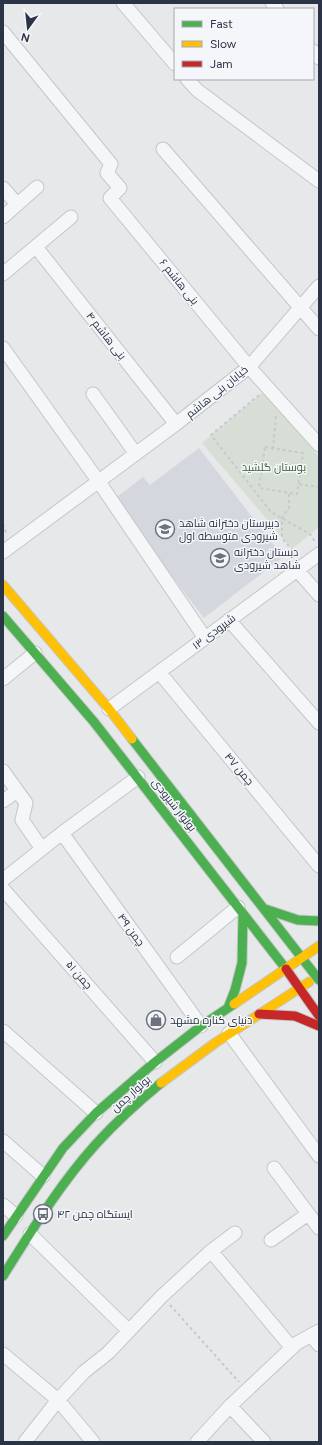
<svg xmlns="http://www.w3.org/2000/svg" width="322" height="1445" font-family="Figtree,Cairo,sans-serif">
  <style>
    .built { fill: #d4d7dd }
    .green { fill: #d6ded6 }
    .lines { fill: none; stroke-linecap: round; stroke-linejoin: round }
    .street-casing { stroke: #c4c6c8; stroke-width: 15 }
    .fast-casing { stroke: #c4c6c8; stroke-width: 11 }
    .slow-casing { stroke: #c4c6c8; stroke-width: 11 }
    .jam-casing { stroke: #c4c6c8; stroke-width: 11 }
    .path { stroke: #c7c9cd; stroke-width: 2; stroke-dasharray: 3 3; stroke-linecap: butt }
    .street { stroke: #f5f6f7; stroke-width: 13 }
    .fast { stroke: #4caf50; stroke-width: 9 }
    .slow { stroke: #ffc107; stroke-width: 9 }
    .jam { stroke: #c62828; stroke-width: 9 }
    .labels { text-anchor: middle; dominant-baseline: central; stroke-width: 3; stroke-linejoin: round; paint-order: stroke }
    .street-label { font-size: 11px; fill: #2a3446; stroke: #f4f6f9 }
    .park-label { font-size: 11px; fill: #3f6237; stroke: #f4f6f9 }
    .poi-label { font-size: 11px; fill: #2a3446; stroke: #f4f6f9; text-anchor: start }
  </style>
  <rect width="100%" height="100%" fill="#e6e8ea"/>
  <path class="built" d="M199,448L283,557L204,618L113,500L143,477L150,485Z"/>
  <path class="green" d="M263,392L319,457V527L292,549L202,443Z"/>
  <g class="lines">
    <defs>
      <path id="street" d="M123,3L175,64
        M272,3L277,9
        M3,32L111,164L107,173L120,188L110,198L249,367L319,445
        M313,51L319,58
        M187,79L197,90L319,181
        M163,149L319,329
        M3,188L17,204
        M3,217L37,187
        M36,247L176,424
        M3,274L71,217
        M3,348L99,482L205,638
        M93,394L136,454
        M3,552L176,424L249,367L319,286
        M297,570L319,595
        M229,620L319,723
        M159,672L319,866
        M3,679L35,653
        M109,709L319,554
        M3,771L26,803L22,820L42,849
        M3,801L17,791
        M62,833L201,1026
        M3,880L62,833L138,777
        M3,889L155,1062
        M177,957L238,907
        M3,1031L96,1113
        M229,1033L319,1156
        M3,1141L43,1176
        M274,1168L319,1228
        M3,1205L16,1216
        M30,1234L129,1331
        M271,1240L308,1214
        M211,1251L292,1348
        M311,1335L319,1345
        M3,1354L58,1400L93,1442
        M230,1406L264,1442
        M25,1442L58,1400L84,1372L108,1353L162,1296L211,1251L235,1233
        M197,1442L230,1406L297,1343L319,1331"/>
      <path id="fast" d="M3,616L94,722L286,969
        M132,739L319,980
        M265,909L298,920L319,921
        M228,1008L235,990L242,963L243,914
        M3,1236L63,1148L96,1113L155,1062L201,1026L234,1004
        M3,1276C32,1230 60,1184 96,1144C116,1122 138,1102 161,1083"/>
      <path id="slow" d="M3,585L109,709L132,739
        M234,1004L319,946
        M161,1083L215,1043L309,982"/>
      <path id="jam" d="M286,969L319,1016
        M259,1014L295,1016L319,1026"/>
    </defs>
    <use href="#street" class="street-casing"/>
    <use href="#fast" class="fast-casing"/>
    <use href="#slow" class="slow-casing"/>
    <use href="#jam" class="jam-casing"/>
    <path class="path" d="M259,395L211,435L271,512L310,534L316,543
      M265,447L303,453L297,494L259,488Z
      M273,449L276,416
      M299,484L319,487
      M289,494V508L282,518V538L297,556
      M3,524L7,535
      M170,1305L239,1382"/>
    <use href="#street" class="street"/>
    <use href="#fast" class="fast"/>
    <use href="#slow" class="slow"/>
    <use href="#jam" class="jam"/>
  </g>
  <defs>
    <symbol id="school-ring" viewBox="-11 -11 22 22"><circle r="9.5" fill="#f4f6f9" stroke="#6c737f" stroke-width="1.5"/><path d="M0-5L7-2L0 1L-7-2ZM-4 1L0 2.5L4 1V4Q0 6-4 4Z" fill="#6c737f"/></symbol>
    <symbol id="shop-ring" viewBox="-11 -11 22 22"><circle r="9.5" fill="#f4f6f9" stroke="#6c737f" stroke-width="1.5"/><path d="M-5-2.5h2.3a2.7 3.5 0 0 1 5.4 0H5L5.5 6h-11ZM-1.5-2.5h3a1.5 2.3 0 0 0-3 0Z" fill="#6c737f"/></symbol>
    <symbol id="bus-ring" viewBox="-11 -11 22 22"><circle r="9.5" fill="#f4f6f9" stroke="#6c737f" stroke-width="1.5"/><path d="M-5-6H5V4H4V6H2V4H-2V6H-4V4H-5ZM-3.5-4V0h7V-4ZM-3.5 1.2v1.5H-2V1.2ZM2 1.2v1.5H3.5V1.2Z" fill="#6c737f"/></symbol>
  </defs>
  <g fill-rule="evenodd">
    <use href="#school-ring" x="154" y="518" width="22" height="22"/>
    <use href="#school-ring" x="209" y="547" width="22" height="22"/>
    <use href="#shop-ring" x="145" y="1009" width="22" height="22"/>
    <use href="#bus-ring" x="32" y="1203" width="22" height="22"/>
  </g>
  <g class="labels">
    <g class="street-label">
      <text transform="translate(179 282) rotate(51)">بنی هاشم ۶</text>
      <text transform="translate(106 336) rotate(52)">بنی هاشم ۴</text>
      <text transform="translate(217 392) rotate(-39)">خیابان بنی هاشم</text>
      <text transform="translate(214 632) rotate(-37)">شیرودی ۱۳</text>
      <text transform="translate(239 769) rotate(50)">چمن ۴۷</text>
      <text transform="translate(174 805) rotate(52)">بولوار شیرودی</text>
      <text transform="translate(131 930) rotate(54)">چمن ۴۹</text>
      <text transform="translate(79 975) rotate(49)">چمن ۵۱</text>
      <text transform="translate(131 1094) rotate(-42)">بولوار چمن</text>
    </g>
    <g class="park-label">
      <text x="274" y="467">بوستان گلشید</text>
    </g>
    <g class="poi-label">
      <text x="179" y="523">دبیرستان دخترانه شاهد<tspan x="179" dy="13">شیرودی متوسطه اول</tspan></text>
      <text x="234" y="552">دبستان دخترانه<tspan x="234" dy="13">شاهد شیرودی</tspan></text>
      <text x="170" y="1020">دنیای کناره مشهد</text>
      <text x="57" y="1214">ایستگاه چمن ۴۲</text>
    </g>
  </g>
  <rect width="322" height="1445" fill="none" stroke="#2a3446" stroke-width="8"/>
  <rect x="174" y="8" width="140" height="72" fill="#f4f6f9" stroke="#a3a8b1"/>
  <rect x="182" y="21" width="20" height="6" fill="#4caf50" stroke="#a3a8b1"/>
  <text x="210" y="28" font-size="12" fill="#2a3446">Fast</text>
  <rect x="182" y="41" width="20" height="6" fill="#ffc107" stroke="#a3a8b1"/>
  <text x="210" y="48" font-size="12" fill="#2a3446">Slow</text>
  <rect x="182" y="61" width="20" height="6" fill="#c62828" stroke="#a3a8b1"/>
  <text x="210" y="68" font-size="12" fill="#2a3446">Jam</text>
  <g transform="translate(28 28) rotate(195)" stroke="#f4f6f9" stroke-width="3" paint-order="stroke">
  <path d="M0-3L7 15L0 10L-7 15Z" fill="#2a3446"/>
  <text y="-6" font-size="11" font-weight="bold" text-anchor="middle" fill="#2a3446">N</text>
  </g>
</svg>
